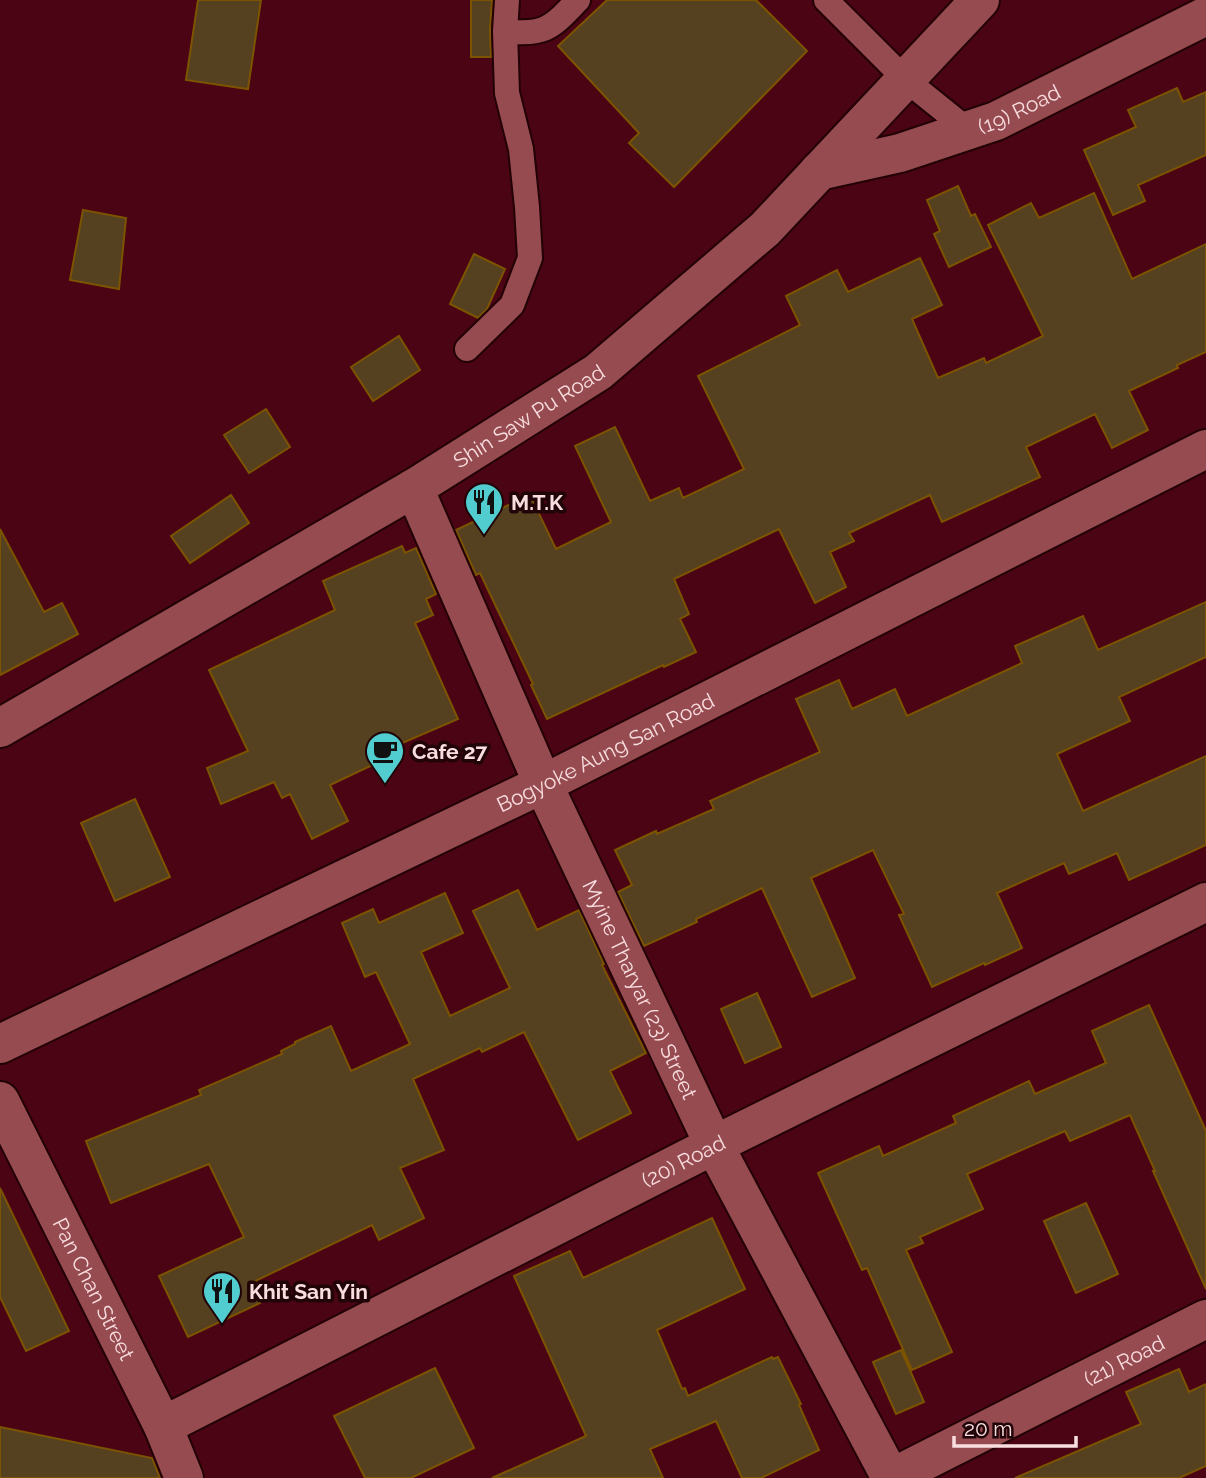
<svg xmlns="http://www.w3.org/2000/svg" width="1206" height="1478" font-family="Raleway,sans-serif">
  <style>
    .building { fill: #554020; stroke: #7c5400; stroke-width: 2 }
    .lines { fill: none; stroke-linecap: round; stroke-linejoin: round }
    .lane-casing { stroke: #220205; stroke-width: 28 }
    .street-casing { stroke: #220205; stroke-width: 42 }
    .lane { stroke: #964b51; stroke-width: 24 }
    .street { stroke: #964b51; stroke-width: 38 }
    .labels { text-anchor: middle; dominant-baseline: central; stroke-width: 7; stroke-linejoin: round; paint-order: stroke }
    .street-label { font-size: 21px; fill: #f9dedf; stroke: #200407 }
    .poi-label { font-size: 21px; font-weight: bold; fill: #f9dedf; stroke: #200407; text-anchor: start }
  </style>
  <rect width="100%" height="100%" fill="#4b0413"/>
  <path class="building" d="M198,0H261L248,89L186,80Z
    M471,0H492L490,30L491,57H471Z
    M607,0H756L807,51L674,187L629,143L639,133L558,46Z
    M1177,88L1183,102L1206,92V155L1138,185L1145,201L1113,215L1084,150L1136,127L1128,110Z
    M958,186L971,216L975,214L991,247L949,267L934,234L940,231L927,200Z
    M1094,193L1132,279L1206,244V352L1177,365L1178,368L1129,391L1148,430L1112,448L1095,414L1026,447L1040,477L942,522L930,495L849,533L854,541L830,552L846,587L815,603L779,529L674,579L689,614L680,619L696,652L664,667L663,665L547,719L531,685L533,684L480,573L476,575L456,530L530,495L556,549L611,522L575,446L615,427L650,501L679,488L683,498L744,469L698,376L800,325L786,296L837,270L848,292L920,258L942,305L912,319L938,378L984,358L986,363L1043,336L988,225L1031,203L1039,218Z
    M83,210L126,218L119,289L70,280Z
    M474,254L505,269L487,309L478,318L450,304Z
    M399,336L420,370L373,401L351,367Z
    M266,409L290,447L249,473L224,435Z
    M231,495L249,523L190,563L171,536Z
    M0,529L44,612L62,603L78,634L0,675Z
    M402,546L405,553L416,548L436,594L426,599L433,615L415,623L458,719L379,753L383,760L330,785L348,821L312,839L290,794L282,798L274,782L221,804L207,768L248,751L209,670L335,610L323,581Z
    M1206,602V657L1119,697L1130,721L1057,754L1083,811L1206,756V845L1129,880L1117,853L1069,874L1064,863L997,893L1022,948L985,965L984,963L932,987L899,915L904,914L873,850L811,878L855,978L812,997L762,888L696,919L697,922L644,946L618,892L632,885L615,850L656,831L657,834L714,809L710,801L820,752L796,699L839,680L852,709L895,689L907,716L1022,663L1015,646L1083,616L1098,650Z
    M135,799L170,877L115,901L81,823Z
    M518,890L537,930L579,910L604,964L602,965L646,1053L610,1071L631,1113L578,1140L524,1032L482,1052L480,1048L413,1079L444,1150L400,1168L424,1218L379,1240L372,1225L251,1283L260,1303L188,1337L159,1276L244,1237L209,1164L111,1203L86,1141L201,1095L199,1090L282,1054L281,1051L295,1044V1042L331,1026L351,1071L410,1044L376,972L365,977L342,923L373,909L379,923L445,893L463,933L421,952L450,1016L510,988L473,911Z
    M757,993L781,1047L745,1063L721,1009Z
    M1149,1005L1206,1131V1289L1153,1171H1155L1130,1115L1070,1141L1065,1131L967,1174L983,1209L920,1237L923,1243L906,1250L952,1352L912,1370L867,1268L862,1270L818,1173L879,1146L883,1156L956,1123L953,1116L1029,1081L1035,1094L1106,1063L1092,1031Z
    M0,1188L69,1331L26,1351L0,1297Z
    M1086,1203L1118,1274L1076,1293L1044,1221Z
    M712,1218L745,1289L657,1330L682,1389L685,1388L688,1396L772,1357L773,1359L778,1357L801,1404L799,1405L819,1450L761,1478H742L716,1421L650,1449L663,1478H492L586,1436L514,1276L570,1251L583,1278Z
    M901,1350L924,1402L896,1414L873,1362Z
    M435,1368L474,1448L411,1478H365L334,1416Z
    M1179,1369L1189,1392L1206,1384V1466L1179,1478H1015L1141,1424L1126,1392Z
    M0,1427L152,1458L160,1478H0Z"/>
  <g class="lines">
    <defs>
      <path id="lane" d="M826,0L906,80L968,130
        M505,31C546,36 552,27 578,0
        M467,349L512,305L530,258L527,207L521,149L507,93L505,31L507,0"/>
      <g id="street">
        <path id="s1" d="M819,171L900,153L996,121L1206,16"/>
        <path id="s2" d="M414,488L543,784L714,1145L891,1478"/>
        <path id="s3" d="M0,728L414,488L598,372L765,229L980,0"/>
        <path id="s4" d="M0,1044L543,784L1206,449"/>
        <path id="s5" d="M0,1101L163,1426L184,1478"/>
        <path id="s6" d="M163,1426L714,1145L1206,902"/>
        <path id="s7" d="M891,1478L1206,1319"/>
      </g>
    </defs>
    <use href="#lane" class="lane-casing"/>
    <use href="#street" class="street-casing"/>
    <use href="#lane" class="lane"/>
    <use href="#street" class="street"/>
  </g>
  <defs>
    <symbol id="restaurant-pin" viewBox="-11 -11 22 30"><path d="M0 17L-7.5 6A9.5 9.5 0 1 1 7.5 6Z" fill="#52cdcf" stroke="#200407"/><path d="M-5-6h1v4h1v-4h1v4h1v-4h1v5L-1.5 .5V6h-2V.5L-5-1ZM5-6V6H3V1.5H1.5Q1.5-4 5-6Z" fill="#111"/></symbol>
    <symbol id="cafe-pin" viewBox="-11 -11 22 30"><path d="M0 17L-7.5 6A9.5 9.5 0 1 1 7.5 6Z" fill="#52cdcf" stroke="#200407"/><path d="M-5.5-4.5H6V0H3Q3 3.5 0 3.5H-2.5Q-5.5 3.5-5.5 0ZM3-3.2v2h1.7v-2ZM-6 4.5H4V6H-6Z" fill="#111"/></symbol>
  </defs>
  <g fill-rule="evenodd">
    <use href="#restaurant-pin" x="462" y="480" width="44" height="60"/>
    <use href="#cafe-pin" x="363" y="729" width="44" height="60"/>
    <use href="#restaurant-pin" x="200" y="1269" width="44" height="60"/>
  </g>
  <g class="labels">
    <g class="street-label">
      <text stroke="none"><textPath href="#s1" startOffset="210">(19) Road</textPath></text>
      <text stroke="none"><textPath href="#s3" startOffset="614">Shin Saw Pu Road</textPath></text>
      <text stroke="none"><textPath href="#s4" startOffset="672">Bogyoke Aung San Road</textPath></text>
      <text stroke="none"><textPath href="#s2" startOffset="550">Myine Tharyar (23) Street</textPath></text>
      <text stroke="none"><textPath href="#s6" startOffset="584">(20) Road</textPath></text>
      <text stroke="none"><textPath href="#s5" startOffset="210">Pan Chan Street</textPath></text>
      <text stroke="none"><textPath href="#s7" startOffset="261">(21) Road</textPath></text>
    </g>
    <g class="poi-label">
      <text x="511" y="502">M.T.K</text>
      <text x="412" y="751">Cafe 27</text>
      <text x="249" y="1291">Khit San Yin</text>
    </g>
  </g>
  <path d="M954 1436v10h122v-10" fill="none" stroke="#f9dedf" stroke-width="3.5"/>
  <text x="964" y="1436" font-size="21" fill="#f9dedf" stroke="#200407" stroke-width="5" paint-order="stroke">20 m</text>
</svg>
